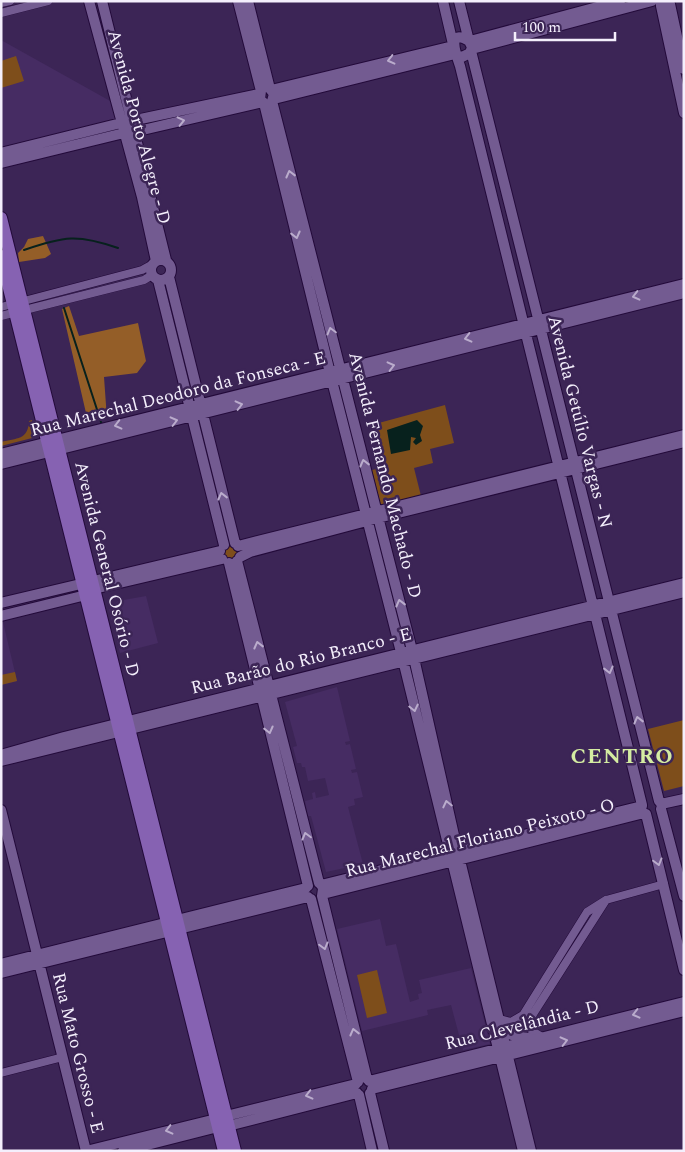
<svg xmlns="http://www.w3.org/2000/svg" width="685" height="1152" font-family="Spectral,serif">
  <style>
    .built { fill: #462c63 }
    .green { fill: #7e4e1b }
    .forest { fill: #945e28 }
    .water { fill: #07211d }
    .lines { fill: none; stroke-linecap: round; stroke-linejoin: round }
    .stream { stroke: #07211d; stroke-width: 2 }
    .minor-casing { stroke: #230a3a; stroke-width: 9 }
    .tertiary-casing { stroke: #230a3a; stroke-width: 12 }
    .primary-casing { stroke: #230a3a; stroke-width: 14 }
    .minor { stroke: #735b91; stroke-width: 8 }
    .tertiary { stroke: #735b91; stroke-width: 10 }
    .primary { stroke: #8662b2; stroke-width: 12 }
    .oneway { stroke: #baaccc }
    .labels { text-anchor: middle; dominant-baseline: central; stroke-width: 5; stroke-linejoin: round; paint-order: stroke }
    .street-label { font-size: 18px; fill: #f4effc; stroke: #3c2556 }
    .district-label { font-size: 22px; font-weight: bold; letter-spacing: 1px; fill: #d4eca2; stroke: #3c2556 }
  </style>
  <rect width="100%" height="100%" fill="#3c2556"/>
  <path class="built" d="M1,40L112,102L116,122L1,151Z
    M146,596L158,643L120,653L109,610L118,601Z
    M3,622L17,681L1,685V623Z
    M337,687L350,741L345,742L346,745L350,744L356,769L351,770L352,773L357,772L363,797L354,799L355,805L348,807L363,864L326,872L311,816H308L305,801L313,799L312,793L315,792L316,798L329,795L325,778L308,781L305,767H302L301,763H297L293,747L297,746L285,702Z
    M380,919L386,946L396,944L410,1002L419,999L418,994L422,993L419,980L471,968L490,1044L463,1050L451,1005L427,1010L428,1015L362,1031L337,929Z"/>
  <path class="green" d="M16,56L24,81L1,88V61Z
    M445,405L454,443L430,449L433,463L414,468L421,496L381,506L372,470L386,467L375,424Z
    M32,420L36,437L1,446V442C17,438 28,440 29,421Z
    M223 553a7 7 0 1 1 14 0a7 7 0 1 1-14 0Z
    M15,672L17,681L1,685V675Z
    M684,720V786L664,791L648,729Z
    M377,970L387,1013L367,1018L357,975Z"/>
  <path class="forest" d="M43,236L51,254L45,258L19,262L18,253L24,247L28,239Z
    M69,306L79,336L138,323L146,361L137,373L104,377L107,419L94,420L86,413L62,309Z"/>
  <path class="water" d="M417,420L423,426L420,435L422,441L416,445L413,442L416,438L411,437L410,450L391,454L387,430Z"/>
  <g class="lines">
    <path class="stream" d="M24,250C64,236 78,234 118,248
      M64,308L102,425"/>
    <defs>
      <path id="minor" d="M1,3L10,1
        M1,13L48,1
        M1,307L142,270L153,264
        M1,316L144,280L152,275
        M499,1019L511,1022L523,1015L587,912L606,900L664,884
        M542,1037L532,1031L530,1026L533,1014L606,900
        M1,1073L63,1057"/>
      <path id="tertiary" d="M89,1L142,197L156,261
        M102,1L166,260
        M238,1L261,91L260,99
        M248,1L270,89L274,94L272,101L414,658L456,844L531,1151
        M443,1L453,44
        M459,1L469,41
        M661,1V6L684,113
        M667,1L670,4L684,69
        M470,41L620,1
        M472,49L652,1
        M471,51L659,801
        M456,55L462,57L470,53L472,47L469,41C445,27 457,57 460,66L642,805
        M271,90L453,46
        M274,99L455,54
        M264,103L330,373L403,660L523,1151
        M131,121L259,94
        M134,132L263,102
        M1,153L121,123
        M1,163L124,133
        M151 270a10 10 0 1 1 20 0a10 10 0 1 1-20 0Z
        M169,277L235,543
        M158,280L224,545
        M1,454L684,284
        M1,464L684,293
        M238,546L684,435
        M240,557L250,552L378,518L684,442
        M237,561L319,883
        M229,563L308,886
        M1,603L220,551
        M1,616L86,595L94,589L222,559
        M1,755L64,737L684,583
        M1,761L684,592
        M661,804L684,799
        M661,809L684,896
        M1,810L86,1151
        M646,814L684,970
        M321,885L642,806
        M323,889L322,896L367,1079
        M323,894L644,813
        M311,899L358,1082
        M1,964L306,888
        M1,973L308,897
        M501,1023L512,1035L528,1038
        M369,1081L684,1002
        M372,1089L684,1011
        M370,1093L384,1151
        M359,1095L372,1151
        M226,1116L356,1084
        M228,1126L357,1093
        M86,1151L216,1119
        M123,1151L218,1127"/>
      <path id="primary" d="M1,218L235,1151
        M1,256L224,1151"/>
    </defs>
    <use href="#minor" class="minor-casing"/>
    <use href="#tertiary" class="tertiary-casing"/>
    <use href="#primary" class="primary-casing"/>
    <use href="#minor" class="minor"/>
    <use href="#tertiary" class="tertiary"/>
    <use href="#primary" class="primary"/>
  </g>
  <defs><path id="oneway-chevron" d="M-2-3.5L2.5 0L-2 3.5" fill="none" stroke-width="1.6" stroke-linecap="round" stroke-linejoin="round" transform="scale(1.25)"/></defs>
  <g class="oneway">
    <use href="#oneway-chevron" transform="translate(391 60) rotate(166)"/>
    <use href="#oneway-chevron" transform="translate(181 121) rotate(-13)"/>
    <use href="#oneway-chevron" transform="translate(290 174) rotate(-104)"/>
    <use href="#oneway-chevron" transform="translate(296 235) rotate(76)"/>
    <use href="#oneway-chevron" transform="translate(636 296) rotate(166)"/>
    <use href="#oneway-chevron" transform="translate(331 331) rotate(-105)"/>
    <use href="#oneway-chevron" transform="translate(468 338) rotate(166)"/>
    <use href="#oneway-chevron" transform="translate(391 366) rotate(-14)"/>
    <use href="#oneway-chevron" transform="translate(239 405) rotate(-14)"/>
    <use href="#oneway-chevron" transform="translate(174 421) rotate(-14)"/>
    <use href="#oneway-chevron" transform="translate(118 425) rotate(166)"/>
    <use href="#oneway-chevron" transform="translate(364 463) rotate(-104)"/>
    <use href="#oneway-chevron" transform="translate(222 496) rotate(-104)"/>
    <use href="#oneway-chevron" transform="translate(400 603) rotate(-104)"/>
    <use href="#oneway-chevron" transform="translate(258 645) rotate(-104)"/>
    <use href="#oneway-chevron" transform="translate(609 670) rotate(76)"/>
    <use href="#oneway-chevron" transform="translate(414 708) rotate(77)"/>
    <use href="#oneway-chevron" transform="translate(638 720) rotate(-104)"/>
    <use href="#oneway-chevron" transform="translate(269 730) rotate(76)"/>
    <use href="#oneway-chevron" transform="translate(447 804) rotate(-103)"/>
    <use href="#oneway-chevron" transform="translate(306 836) rotate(-105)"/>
    <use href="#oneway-chevron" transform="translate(658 862) rotate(75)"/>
    <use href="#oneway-chevron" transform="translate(324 946) rotate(75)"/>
    <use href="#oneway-chevron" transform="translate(636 1014) rotate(166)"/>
    <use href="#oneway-chevron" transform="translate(354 1032) rotate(-104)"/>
    <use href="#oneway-chevron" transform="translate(564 1041) rotate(-14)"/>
    <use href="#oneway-chevron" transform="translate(309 1095) rotate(166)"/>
    <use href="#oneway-chevron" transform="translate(169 1130) rotate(166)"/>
  </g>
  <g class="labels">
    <g class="street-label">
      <text transform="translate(139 127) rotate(75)">Avenida Porto Alegre - D</text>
      <text transform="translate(178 394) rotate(-14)">Rua Marechal Deodoro da Fonseca - E</text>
      <text transform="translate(580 422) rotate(76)">Avenida Getúlio Vargas - N</text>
      <text transform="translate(385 475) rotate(76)">Avenida Fernando Machado - D</text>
      <text transform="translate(107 569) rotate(76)">Avenida General Osório - D</text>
      <text transform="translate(301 661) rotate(-14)">Rua Barão do Rio Branco - E</text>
      <text transform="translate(480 838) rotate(-14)">Rua Marechal Floriano Peixoto - O</text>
      <text transform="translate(522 1025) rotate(-14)">Rua Clevelândia - D</text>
      <text transform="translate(78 1053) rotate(76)">Rua Mato Grosso - E</text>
    </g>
    <g class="district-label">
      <text x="622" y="756">CENTRO</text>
    </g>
  </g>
  <rect width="685" height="1152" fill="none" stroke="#f4effc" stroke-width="5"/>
  <path d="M515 32v8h100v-8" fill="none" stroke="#f4effc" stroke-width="2.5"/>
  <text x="522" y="32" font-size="15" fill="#f4effc" stroke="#3c2556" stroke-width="4" paint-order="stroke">100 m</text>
</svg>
